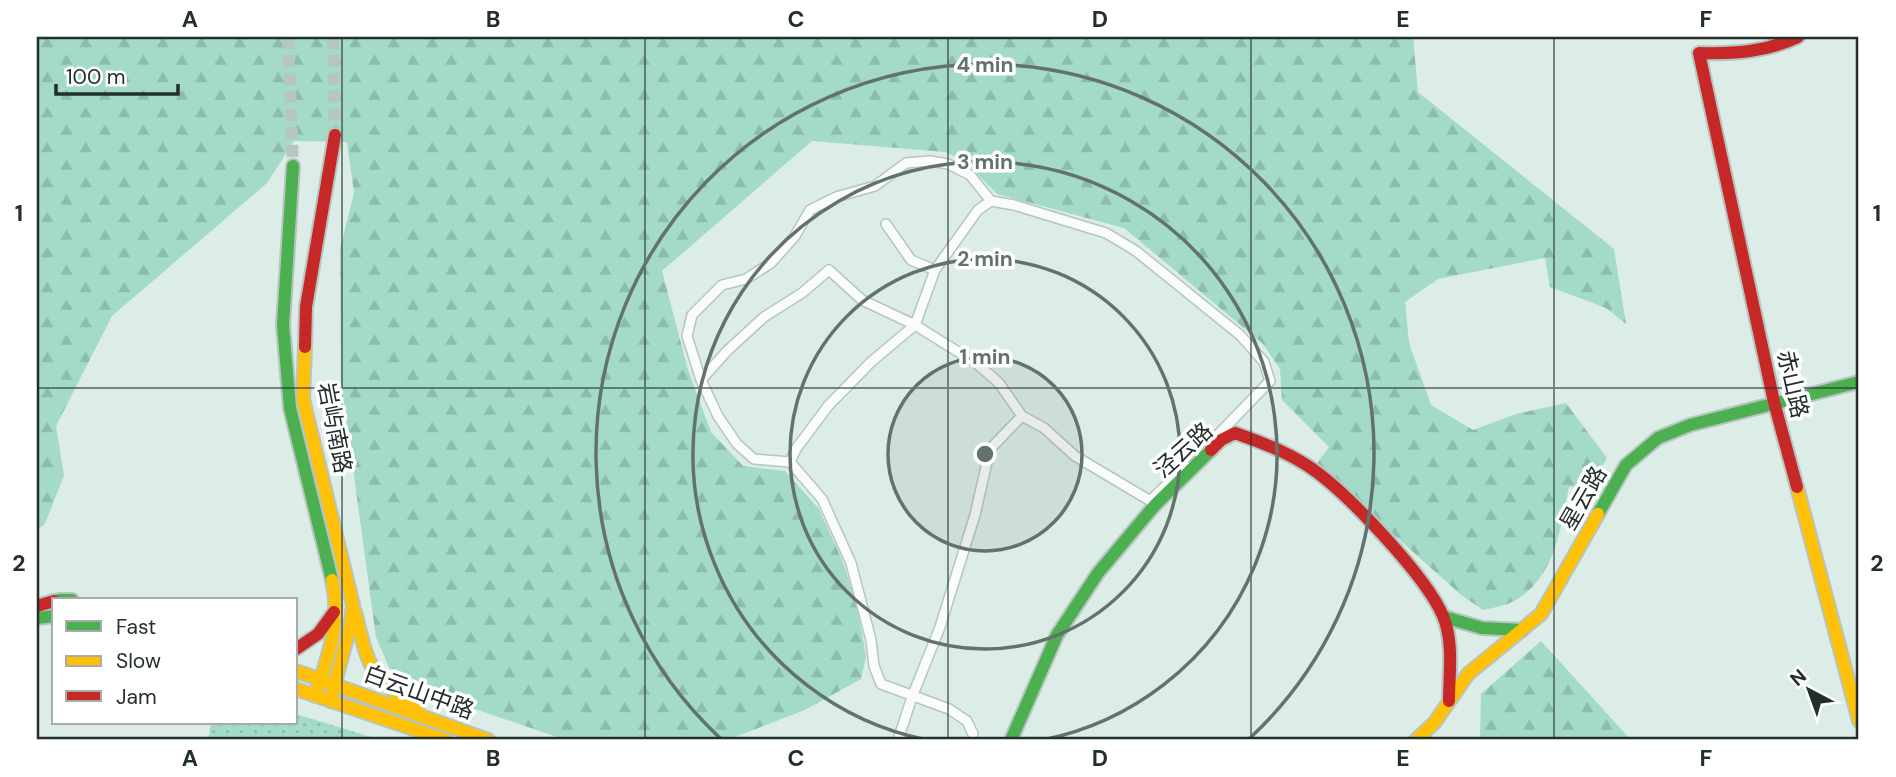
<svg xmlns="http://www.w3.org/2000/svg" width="1896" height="777" font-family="'DM Sans','Noto Sans SC',sans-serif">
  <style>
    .grass { fill: url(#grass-dots) }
    .forest { fill: url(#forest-firs) }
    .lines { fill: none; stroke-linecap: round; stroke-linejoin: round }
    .secondary-tunnel { stroke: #b6c7c0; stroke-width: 12; stroke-dasharray: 12 6; stroke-linecap: butt }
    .street-casing { stroke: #b7c5c0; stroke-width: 12 }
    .fast-casing { stroke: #b7c5c0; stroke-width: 16 }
    .slow-casing { stroke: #b7c5c0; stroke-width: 16 }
    .jam-casing { stroke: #b7c5c0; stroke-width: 16 }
    .street { stroke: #fafcfb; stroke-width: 9 }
    .fast { stroke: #4caf50; stroke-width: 12 }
    .slow { stroke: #ffc107; stroke-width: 12 }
    .jam { stroke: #c62828; stroke-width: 12 }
    .grid { fill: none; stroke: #222f2a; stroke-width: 2; stroke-opacity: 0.55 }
    .ring { fill: none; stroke: #63726c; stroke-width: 3.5 }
    .labels { text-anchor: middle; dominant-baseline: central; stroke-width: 7; stroke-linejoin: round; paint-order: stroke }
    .street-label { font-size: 23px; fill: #222f2a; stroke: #fff }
    .centre { fill: #63726c; stroke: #fff; stroke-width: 3.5 }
    .ring-label { font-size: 21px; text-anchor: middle; font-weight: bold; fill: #63726c; stroke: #fff; stroke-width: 7; stroke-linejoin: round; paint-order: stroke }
    .neatline { fill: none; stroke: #222f2a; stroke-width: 2.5 }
    .grid-label { font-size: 23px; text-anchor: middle; font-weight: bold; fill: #222f2a }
  </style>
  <defs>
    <pattern id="grass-dots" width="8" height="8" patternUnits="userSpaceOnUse" patternTransform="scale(1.75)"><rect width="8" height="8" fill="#a3dbc8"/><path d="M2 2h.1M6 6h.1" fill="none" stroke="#8cbcac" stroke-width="1.8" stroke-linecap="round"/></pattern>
    <pattern id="forest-firs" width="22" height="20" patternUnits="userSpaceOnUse" patternTransform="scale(1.75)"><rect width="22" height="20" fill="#a3dbc8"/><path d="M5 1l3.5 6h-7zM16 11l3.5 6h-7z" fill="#8cbcac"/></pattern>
  </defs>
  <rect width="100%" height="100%" fill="#dbede6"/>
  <path class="grass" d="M296,714L381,740H208L211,723H296Z"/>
  <path class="forest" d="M37,37H1413L1418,92L1614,249L1626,324L1606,308L1550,287L1545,258L1438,279L1405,302L1409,343L1431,405L1473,430L1516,414L1566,403L1607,458L1592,486L1569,487C1560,529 1556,577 1514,601C1505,606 1492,608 1483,610L1460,594L1316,465L1329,447L1282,400L1280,369L1263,344L1124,228L997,194L963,160L945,152L812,141L662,271L688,370L711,432L743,466L785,471L819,509L843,562L858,609L866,657L861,679L805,710L727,740H566L437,696L390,670L376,637L341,381L340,249L354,193L347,142L294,141L267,183L112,316L56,426L64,475L45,524L37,530Z
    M1541,641L1631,740H1480L1481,694Z"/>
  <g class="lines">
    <path class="secondary-tunnel" d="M288,37L293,166
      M333,37L335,135"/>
    <defs>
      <path id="street" d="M886,224L911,260L935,270
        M701,380L727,351L764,317L802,293L829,270L862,300L915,325L976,363L999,383L1022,416L1044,428L1075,456L1154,503
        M790,462L796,449L828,406L871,362L915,325L935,270L978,210L991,201
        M1151,500L1186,466
        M973,734L967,721L949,709L881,684L874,666L871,640L851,563L822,499L790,462L754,459L737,444L718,416L701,380L687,336L692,315L722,285L746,279L771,263L795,236L810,210L836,197L875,186L906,163L930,161L948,164L970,175L991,201L1014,205L1106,233L1136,251L1240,335L1264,362L1270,381L1211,442
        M898,740L912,697L940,627L975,515L990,449L1022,416"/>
      <path id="fast" d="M293,166L283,325L290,408L332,580
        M1598,514L1626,465L1658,438L1690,425L1859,382
        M59,600H72
        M1444,617L1482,628L1522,630
        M37,618L54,616
        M1011,740L1057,635L1098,573L1155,505L1211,450"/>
      <path id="slow" d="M305,347L303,399L353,605L350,627L330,701
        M1797,487L1859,721
        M355,612C368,663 369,680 418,707
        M296,671L488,740
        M296,689L446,740
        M315,696C328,657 342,622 332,580
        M1416,740L1435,722L1468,674L1541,614L1598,514"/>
      <path id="jam" d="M305,347L306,307L335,135
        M1211,450L1221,440L1235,433C1260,442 1285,451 1308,466C1345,490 1426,576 1443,616C1454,642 1449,674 1449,701
        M1797,487L1774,402L1699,53C1734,54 1766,52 1798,37
        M37,606L54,601
        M296,649L318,634L334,612"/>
    </defs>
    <use href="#street" class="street-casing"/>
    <use href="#fast" class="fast-casing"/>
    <use href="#slow" class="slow-casing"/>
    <use href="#jam" class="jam-casing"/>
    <use href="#street" class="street"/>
    <use href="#fast" class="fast"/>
    <use href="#slow" class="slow"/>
    <use href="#jam" class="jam"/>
  </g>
  <path class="grid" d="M342,37V740M645,37V740M948,37V740M1251,37V740M1554,37V740M37,388H1859"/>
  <circle cx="985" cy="454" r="97" fill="#63726c" fill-opacity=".12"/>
  <g class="ring">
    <circle cx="985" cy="454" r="97"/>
    <circle cx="985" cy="454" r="195"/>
    <path d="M927 740A292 292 0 1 1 1043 740"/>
    <path d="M720 738A389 389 0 1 1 1250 738"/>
  </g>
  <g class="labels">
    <g class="street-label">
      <text transform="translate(1793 384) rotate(77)">赤山路</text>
      <text transform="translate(335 428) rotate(79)">岩屿南路</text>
      <text transform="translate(1183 450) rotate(-42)">泾云路</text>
      <text transform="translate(1583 498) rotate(-60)">星云路</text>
      <text transform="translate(419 692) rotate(20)">白云山中路</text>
    </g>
  </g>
  <circle cx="985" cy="454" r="10" class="centre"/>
  <g class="ring-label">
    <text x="985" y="72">4 min</text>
    <text x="985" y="169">3 min</text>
    <text x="985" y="266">2 min</text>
    <text x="985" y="364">1 min</text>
  </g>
  <rect width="1896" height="777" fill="none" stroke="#ffffff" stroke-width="77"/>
  <rect x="52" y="598" width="245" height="126" fill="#ffffff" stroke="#a7acaa" stroke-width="2"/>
  <rect x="66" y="621" width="35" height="10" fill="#4caf50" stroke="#a7acaa" stroke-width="2"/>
  <text x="116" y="634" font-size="21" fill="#222f2a">Fast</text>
  <rect x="66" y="656" width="35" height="10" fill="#ffc107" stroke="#a7acaa" stroke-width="2"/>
  <text x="116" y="668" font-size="21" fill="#222f2a">Slow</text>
  <rect x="66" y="691" width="35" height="10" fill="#c62828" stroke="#a7acaa" stroke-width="2"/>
  <text x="116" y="704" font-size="21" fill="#222f2a">Jam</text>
  <g transform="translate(1809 690) rotate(319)" stroke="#ffffff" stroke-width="5" paint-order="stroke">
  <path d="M0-5L12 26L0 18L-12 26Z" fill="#222f2a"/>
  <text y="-10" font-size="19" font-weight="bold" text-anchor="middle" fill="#222f2a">N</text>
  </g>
  <path d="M56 84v10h122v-10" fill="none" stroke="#222f2a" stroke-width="3.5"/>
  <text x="66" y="84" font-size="21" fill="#222f2a" stroke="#ffffff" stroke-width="5" paint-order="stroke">100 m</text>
  <rect x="38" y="38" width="1819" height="700" class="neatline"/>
  <g class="grid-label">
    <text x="190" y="27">A</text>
    <text x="493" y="27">B</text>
    <text x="796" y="27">C</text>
    <text x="1100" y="27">D</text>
    <text x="1403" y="27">E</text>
    <text x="1706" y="27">F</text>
    <text x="19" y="221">1</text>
    <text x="1877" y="221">1</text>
    <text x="19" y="571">2</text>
    <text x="1877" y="571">2</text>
    <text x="190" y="766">A</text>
    <text x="493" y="766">B</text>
    <text x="796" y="766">C</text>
    <text x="1100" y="766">D</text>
    <text x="1403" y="766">E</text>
    <text x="1706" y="766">F</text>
  </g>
</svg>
